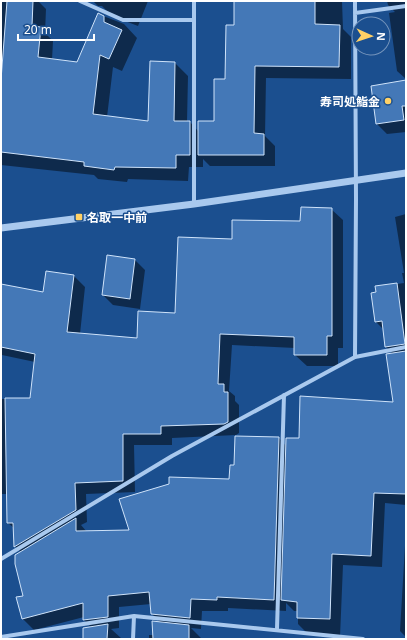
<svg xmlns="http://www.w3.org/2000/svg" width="407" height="640" font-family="'Noto Sans','Noto Sans JP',sans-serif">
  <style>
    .shadow { fill: #0007; fill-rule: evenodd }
    .building { fill: #4478b7; stroke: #cfe3fa }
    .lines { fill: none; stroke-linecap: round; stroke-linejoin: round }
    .minor { stroke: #a9c9ee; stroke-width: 4 }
    .tertiary { stroke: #a9c9ee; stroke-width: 7 }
    .poi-dot { fill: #ffd166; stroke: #1b4f8f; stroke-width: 1.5 }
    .labels { text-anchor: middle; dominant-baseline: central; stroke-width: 3; stroke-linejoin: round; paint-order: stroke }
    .poi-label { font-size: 12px; font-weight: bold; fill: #fff; stroke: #1b4f8f; text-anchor: end }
  </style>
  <rect width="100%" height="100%" fill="#1b4f8f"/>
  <path class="shadow" d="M1,1H38L46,9L45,33L53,41L52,60L77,63L98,14L124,24L137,38L122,71L113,67L107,117L149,122L175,63L188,76L187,122H190L198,131L214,122L226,80L235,26V1H342L343,29L351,37V79L266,78L265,136L275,146V166H210L203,159V167H189L188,181L128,179L127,182L98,179L94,175L1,165Z
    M93,1H148L138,26L112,16L102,6H98Z
    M387,1H406V79L397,71L389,13L395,12L388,5Z
    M406,81V132L387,134L377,124L372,86Z
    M331,209L343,220V348H338V366H307L295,355V348L232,345L229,391L235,396V401L239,405V433L236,435L172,438V445H134L135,492L86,494L87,522L81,525L87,532L130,531L230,480L235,466L279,438L287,447L300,439L394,403L393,354L386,347L384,330L376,322V287L404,283L402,273H404L395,217L406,214V505L385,503L382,567L343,565L340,637L309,635L298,624V611H294L286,603V611L228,608V611H202L201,629L191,628L202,639H149V635H154L161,623L152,614L151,604L119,607V628L111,629L121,638L130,639H83L91,627L84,620V617L34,630L22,618L24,596L21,552L15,546L14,528L8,523V494H1V285L44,294L74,276L85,287L80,334L137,339L176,314L232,240L301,222ZM2,355L35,362L31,399H1Z
    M108,256L135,260L145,270L140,309L113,305L103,295Z
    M405,546H406V637L400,631Z"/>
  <path class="building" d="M7,1H33L32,26L41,27L38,57L77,62L98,13L104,16V22L122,30L109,59L100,55L93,114L148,121L150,61L175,62L174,121H190V155H176V168L115,167L114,170L84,166V162L1,152V80Z
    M234,1H315V24L340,25L339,67L255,66L254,133L264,134V155H198V121H214V79H225L226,25H234Z
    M406,80V106H402L404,120L376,124L371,86Z
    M301,207L332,208V336H327V355H294V337L220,334L218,384H224V392H228V422L224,424L161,426V434H123V481L75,483L76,510L14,547L13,523H7L5,398H30L35,354L1,347V284L43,292L46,271L74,275L67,332L137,338L138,311L175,313L178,237L232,239V220L300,221Z
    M107,255L135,259L130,299L102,295Z
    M397,283L405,344L385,347L382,321L375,322L371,293L376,292L375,286Z
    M406,351V494L374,493L371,556L332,554L330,619L297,618V602L281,600L286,438H299L300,396L393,402L386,354Z
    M235,436L279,437L274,600L217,597V600L191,599L190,618L151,614L149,592L108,596V617L83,620V603L22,619L16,597L23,596L15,564V555L76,518V531L129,530L119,499L169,484V477L229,479L230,465H234Z
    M152,621L189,625V639H153Z
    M108,624L107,639H83V628Z"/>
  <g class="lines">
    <path class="minor" d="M80,1L123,20H194
      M355,13L406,6
      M194,204V1
      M355,357L356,199L355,1
      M1,559L172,456L355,357L406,347
      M277,629L284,395
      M1,637L134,616L363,639
      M133,639L134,616"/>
    <path class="tertiary" d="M1,228L194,204L406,173"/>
  </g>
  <g class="poi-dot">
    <circle cx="388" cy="101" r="4"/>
    <rect x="75" y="213" width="8" height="8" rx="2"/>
  </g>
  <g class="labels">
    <g class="poi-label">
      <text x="380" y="101">寿司処鮨金</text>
      <text x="87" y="217" text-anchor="start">名取一中前</text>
    </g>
  </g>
  <rect width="407" height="640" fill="none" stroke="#ffffff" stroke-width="4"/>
  <g transform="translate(371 36) rotate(93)"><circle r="19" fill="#1b4f8f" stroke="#7695bc"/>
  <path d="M0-3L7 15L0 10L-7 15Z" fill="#ffd166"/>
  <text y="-6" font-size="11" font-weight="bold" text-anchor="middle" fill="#ffffff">N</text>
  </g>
  <path d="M18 34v6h76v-6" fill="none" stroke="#ffffff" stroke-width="2"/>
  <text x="24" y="34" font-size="12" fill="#ffffff" stroke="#1b4f8f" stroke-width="3" paint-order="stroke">20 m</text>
</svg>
